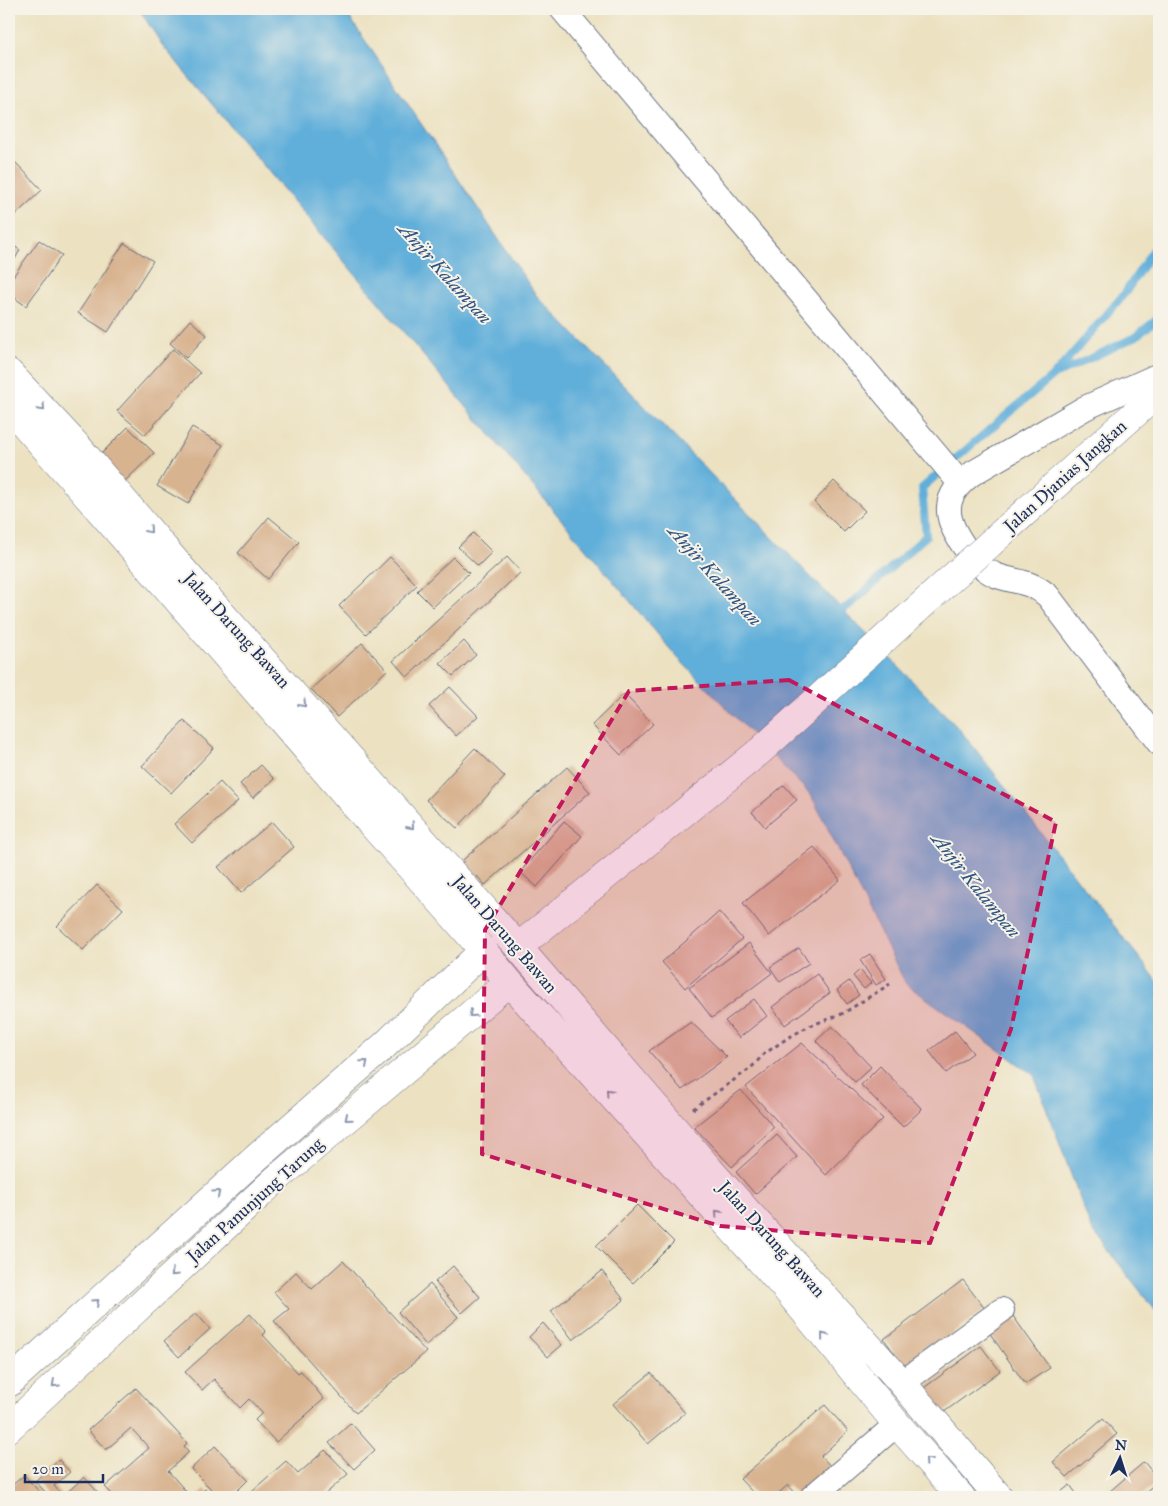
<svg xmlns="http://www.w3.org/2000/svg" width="1168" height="1506" font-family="'IM FELL Great Primer',serif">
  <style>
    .water { fill: #61afda; stroke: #3e6f9c }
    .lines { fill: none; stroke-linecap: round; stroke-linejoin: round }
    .stream { stroke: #61afda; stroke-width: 8 }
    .building { fill: #d8b390 }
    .minor-casing { stroke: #646e81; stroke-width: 26 }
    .tertiary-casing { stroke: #646e81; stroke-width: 29 }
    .path { stroke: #646e81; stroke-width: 3; stroke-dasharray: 4 4; stroke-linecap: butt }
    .minor { stroke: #fff; stroke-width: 24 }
    .tertiary { stroke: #fff; stroke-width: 28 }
    .tertiary-bridge-casing { stroke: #646e81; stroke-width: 29; stroke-linecap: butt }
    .tertiary-bridge { stroke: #fff; stroke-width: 28 }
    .oneway { stroke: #8d97ae }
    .marked { fill: #c2185b; fill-opacity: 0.2; stroke: #c2185b; stroke-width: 4; stroke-dasharray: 10 6; stroke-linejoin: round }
    .labels { text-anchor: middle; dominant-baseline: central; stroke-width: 4; stroke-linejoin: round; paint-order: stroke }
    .street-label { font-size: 18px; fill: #1b2f5e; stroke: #f7f3e8 }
    .water-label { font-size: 19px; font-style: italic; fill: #305583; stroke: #f7f3e8 }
  </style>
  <rect width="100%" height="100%" fill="#f7f3e8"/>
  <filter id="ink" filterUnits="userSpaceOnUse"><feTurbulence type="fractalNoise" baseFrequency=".02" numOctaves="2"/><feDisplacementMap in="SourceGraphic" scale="10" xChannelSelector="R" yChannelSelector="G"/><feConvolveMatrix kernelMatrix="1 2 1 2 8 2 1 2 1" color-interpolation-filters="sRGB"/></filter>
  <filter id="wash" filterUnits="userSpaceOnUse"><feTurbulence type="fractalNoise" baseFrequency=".0096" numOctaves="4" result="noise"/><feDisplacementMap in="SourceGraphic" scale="20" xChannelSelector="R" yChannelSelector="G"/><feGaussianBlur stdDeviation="1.12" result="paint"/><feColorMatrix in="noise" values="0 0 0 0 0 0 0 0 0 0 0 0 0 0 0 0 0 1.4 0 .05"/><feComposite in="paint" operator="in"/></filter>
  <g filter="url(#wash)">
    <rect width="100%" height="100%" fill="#ece2c2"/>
    <path class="water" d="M139,9H344L536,295L961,731L1159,983V1315L1091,1228L1034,1075L906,984L811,795L676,656L163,46Z"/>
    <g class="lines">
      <path class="stream" d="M1059,373L1135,337L1159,318
        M834,614L850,605L926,536L922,488L990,429L1054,375L1125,293L1159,241"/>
    </g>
    <g id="blocks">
      <path class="building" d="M15,162L42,190L9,221V168Z
        M39,240L62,255L26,306L9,294V282Z
        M9,243L20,250L9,270Z
        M124,243L153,261L108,332L78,313Z
        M190,320L207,335L186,358L170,343Z
        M173,349L200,373L145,435L117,411Z
        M128,427L154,453L123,483L97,458Z
        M192,427L223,445L188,504L157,486Z
        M834,481L865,511L844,532L814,502Z
        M269,517L299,542L268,579L238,553Z
        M473,533L492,552L478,566L458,547Z
        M390,557L417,585L366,634L339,606Z
        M453,557L469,573L433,607L417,591Z
        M507,557L521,572L407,677L393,661Z
        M464,641L476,655L453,676L440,663Z
        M362,643L387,670L337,717L311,689Z
        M450,687L478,716L456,736L429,706Z
        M624,694L653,724L621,755L592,725Z
        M184,721L214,748L171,793L142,766Z
        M475,748L505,777L457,828L426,800Z
        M261,765L274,779L253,798L240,784Z
        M567,767L590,792L485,885L477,876L469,884L455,868L464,861L463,860Z
        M220,782L238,801L192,843L174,824Z
        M784,785L797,800L765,827L752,812Z
        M564,821L582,836L537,887L520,872Z
        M272,822L294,847L241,893L218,867Z
        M814,847L840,880L769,936L743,903Z
        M97,885L123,909L83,950L57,926Z
        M719,912L742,939L685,988L662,962Z
        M749,943L772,973L712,1018L689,988Z
        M799,948L809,963L780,982L770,967Z
        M870,954L886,979L876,985L860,960Z
        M860,970L871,983L864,989L853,976Z
        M817,974L830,993L785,1025L772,1007Z
        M849,981L859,995L847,1004L837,990Z
        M754,999L767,1016L739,1038L725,1021Z
        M691,1022L727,1057L682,1090L649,1051Z
        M832,1026L871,1067L855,1082L816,1041Z
        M955,1031L973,1053L946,1073L929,1051Z
        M802,1043L883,1119L826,1175L746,1087Z
        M880,1066L922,1109L903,1127L861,1085Z
        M741,1090L774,1127L732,1167L694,1127Z
        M777,1135L797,1157L755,1194L736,1172Z
        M637,1205L674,1242L633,1283L596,1246Z
        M343,1261L426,1352L356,1413L274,1321L289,1309L274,1292L296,1272L312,1289Z
        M453,1266L480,1297L462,1313L435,1282Z
        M602,1271L624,1300L573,1340L551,1311Z
        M963,1280L985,1309L906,1369L884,1339Z
        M430,1284L458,1317L426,1345L398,1312Z
        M196,1313L210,1329L179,1357L164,1341Z
        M250,1314L266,1332L263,1335L298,1373L301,1371L324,1399L276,1442L255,1420L262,1413L249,1399L240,1408L214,1379L202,1390L185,1372Z
        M1013,1316L1050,1368L1025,1384L989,1332Z
        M543,1323L562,1345L548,1357L529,1337Z
        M981,1346L1000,1371L940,1415L921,1390Z
        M651,1373L685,1413L648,1444L613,1404Z
        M136,1388L187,1443L184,1446L189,1452L168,1471L191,1497H146L142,1492L136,1497H115L105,1487L149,1448L131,1428L106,1450L88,1430Z
        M825,1405L848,1431L821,1456L833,1469L801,1497H799L788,1485L774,1497H757L740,1479Z
        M1103,1419L1117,1434L1067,1477L1053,1462Z
        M351,1423L375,1450L354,1469L329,1443Z
        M215,1446L248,1480L231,1497H219L191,1469Z
        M325,1450L348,1474L322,1497H316L313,1494L309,1497H245L286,1461L298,1474Z
        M59,1460L70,1472L54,1486L63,1496L84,1477L102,1497H50L35,1481Z
        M1144,1462L1159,1480L1140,1497H1103Z
        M24,1475L44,1497H9V1488Z
        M1070,1485L1079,1497H1054Z
        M205,1489L213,1497H196Z"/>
    </g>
  </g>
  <g filter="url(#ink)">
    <use href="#blocks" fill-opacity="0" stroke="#646e81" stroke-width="1"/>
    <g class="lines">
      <defs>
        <path id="minor" d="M562,9L960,483
          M1159,375L1085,408L973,473C962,481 950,492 949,507C947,529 975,566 995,575C1016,583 1030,580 1048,596L1159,743
          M902,1383L1002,1310
          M812,1497L897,1424"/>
        <path id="tertiary" d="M9,373L79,448L182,569L518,947L710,1170L902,1383L999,1497
          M9,407C125,538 239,671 353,803C405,863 460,920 509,982L786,1289L897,1424L961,1497
          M994,540L1159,392
          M518,947L760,751
          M9,1383L255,1159L385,1045L484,950
          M9,1428L275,1180L509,982"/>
      </defs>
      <use href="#minor" class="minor-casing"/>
      <use href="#tertiary" class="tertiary-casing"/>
      <path class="path" d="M693,1109L751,1068L764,1054L786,1039L809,1026L842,1014L890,984"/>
      <use href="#minor" class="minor"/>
      <use href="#tertiary" class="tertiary"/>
      <defs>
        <path id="tertiary-bridge" d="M760,751L994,540"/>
      </defs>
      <use href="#tertiary-bridge" class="tertiary-bridge-casing"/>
      <use href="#tertiary-bridge" class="tertiary-bridge"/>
    </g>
    <defs><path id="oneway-chevron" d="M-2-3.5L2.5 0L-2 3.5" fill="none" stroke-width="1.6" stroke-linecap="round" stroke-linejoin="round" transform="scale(1.25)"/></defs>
    <g class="oneway">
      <use href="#oneway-chevron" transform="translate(42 408) rotate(47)"/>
      <use href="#oneway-chevron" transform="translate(149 530) rotate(49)"/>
      <use href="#oneway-chevron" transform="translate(303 704) rotate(48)"/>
      <use href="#oneway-chevron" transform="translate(411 826) rotate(49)"/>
      <use href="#oneway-chevron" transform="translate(472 1014) rotate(140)"/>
      <use href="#oneway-chevron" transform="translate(365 1063) rotate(-41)"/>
      <use href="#oneway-chevron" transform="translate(609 1092) rotate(-132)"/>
      <use href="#oneway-chevron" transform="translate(348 1118) rotate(140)"/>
      <use href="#oneway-chevron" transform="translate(217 1193) rotate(-42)"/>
      <use href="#oneway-chevron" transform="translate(718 1213) rotate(-132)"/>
      <use href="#oneway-chevron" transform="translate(174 1273) rotate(137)"/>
      <use href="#oneway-chevron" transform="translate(96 1302) rotate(-42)"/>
      <use href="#oneway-chevron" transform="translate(824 1336) rotate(-129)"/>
      <use href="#oneway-chevron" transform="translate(55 1384) rotate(137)"/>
      <use href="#oneway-chevron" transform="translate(928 1461) rotate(-131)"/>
    </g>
  </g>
  <path class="marked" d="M789,680L1056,822L1011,1029L930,1243L720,1226L482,1154L485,930L629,691Z"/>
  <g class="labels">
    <g class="street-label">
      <text transform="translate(1065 476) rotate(-42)">Jalan Djanias Jangkan</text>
      <text transform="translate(237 630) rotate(48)">Jalan Darung Bawan</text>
      <text transform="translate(505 934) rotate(49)">Jalan Darung Bawan</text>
      <text transform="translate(255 1200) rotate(-42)">Jalan Panunjung Tarung</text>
      <text transform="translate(772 1239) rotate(48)">Jalan Darung Bawan</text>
    </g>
    <g class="water-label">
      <text transform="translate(445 273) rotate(48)">Anjir Kalampan</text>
      <text transform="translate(715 575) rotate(48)">Anjir Kalampan</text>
      <text transform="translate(976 885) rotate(51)">Anjir Kalampan</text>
    </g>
  </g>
  <rect width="1168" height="1506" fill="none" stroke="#f7f3e8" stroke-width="30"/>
  <g transform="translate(1120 1458) rotate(4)" stroke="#f7f3e8" stroke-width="4" paint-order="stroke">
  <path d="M0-4L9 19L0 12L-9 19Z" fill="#1b2f5e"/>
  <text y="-8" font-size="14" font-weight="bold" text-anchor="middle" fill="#1b2f5e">N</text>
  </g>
  <path d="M25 1474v8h78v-8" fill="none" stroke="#1b2f5e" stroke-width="2.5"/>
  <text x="32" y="1474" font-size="15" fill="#1b2f5e" stroke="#f7f3e8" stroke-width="4" paint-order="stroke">20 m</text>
</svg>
